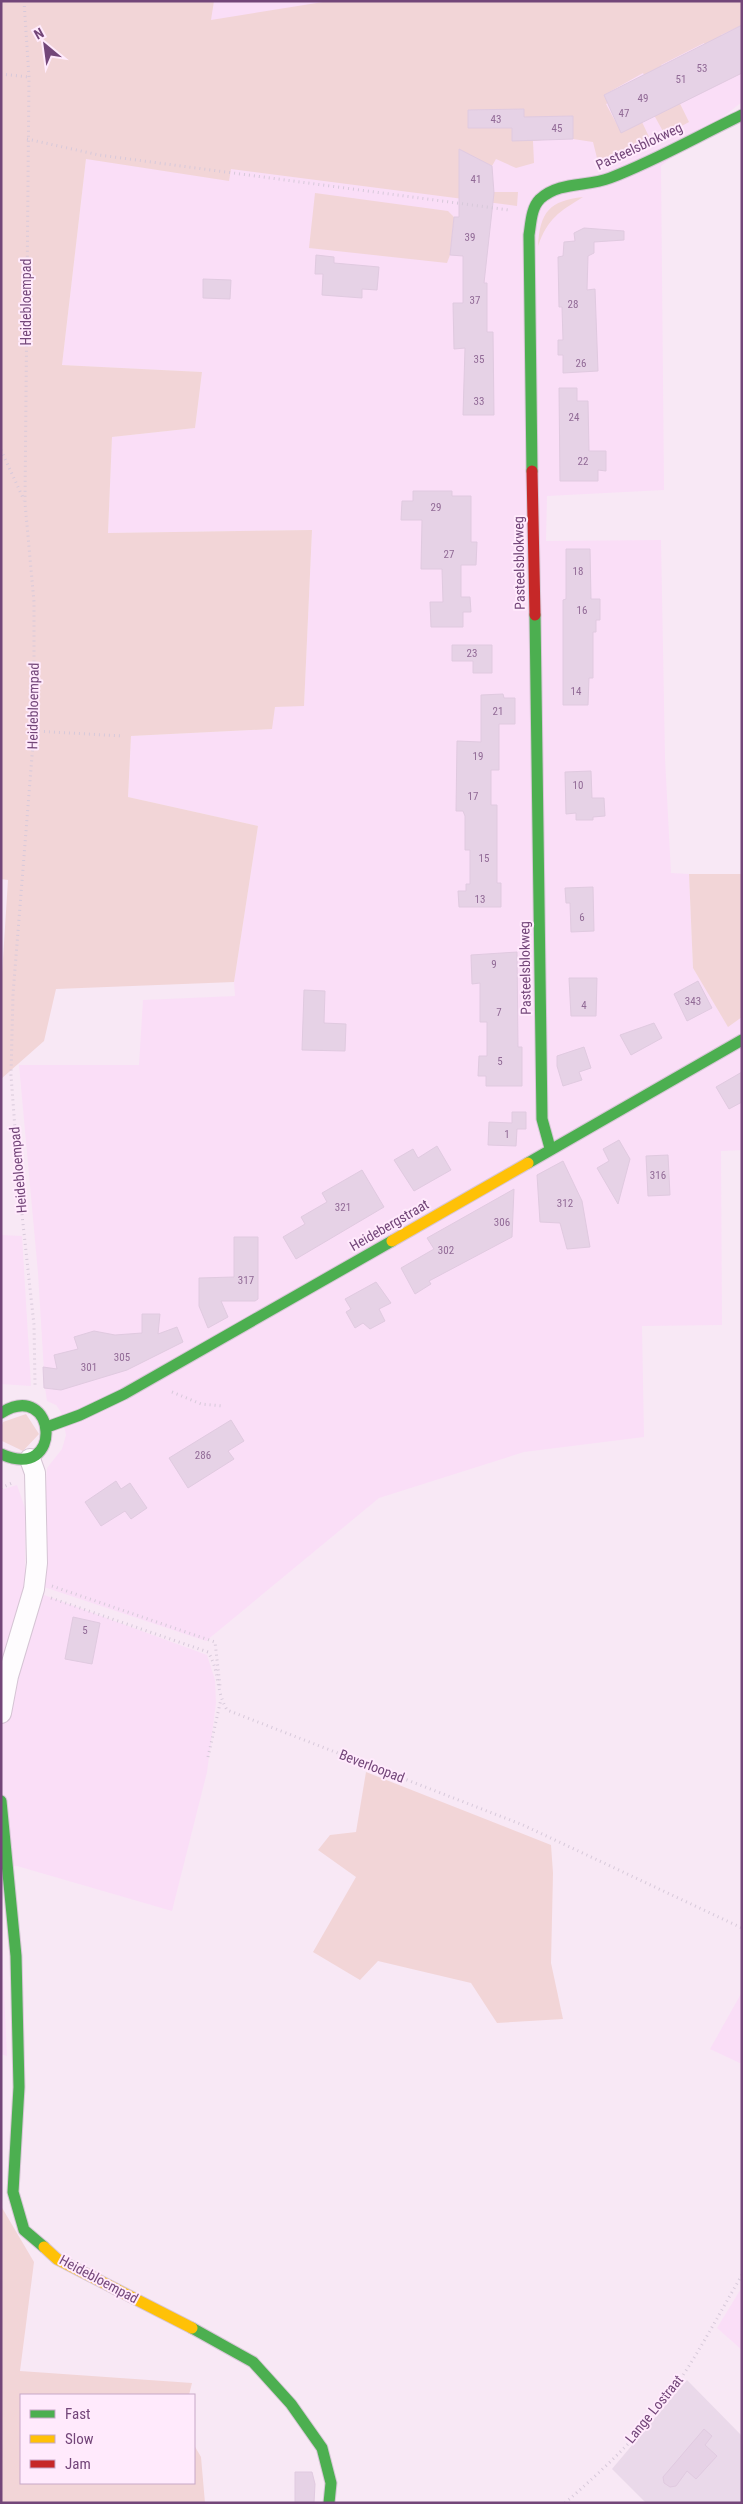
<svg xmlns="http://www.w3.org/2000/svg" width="743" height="2504" font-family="'Roboto Condensed',sans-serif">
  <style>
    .residential { fill: #fadef7 }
    .industrial { fill: #ead9ea }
    .green { fill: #f2d5d7 }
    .building { fill: #e6d2e6; stroke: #e0cae0 }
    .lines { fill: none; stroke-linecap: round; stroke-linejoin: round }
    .street-casing { stroke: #d5c4d4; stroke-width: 22 }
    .fast-casing { stroke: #d7c6d6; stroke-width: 13 }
    .slow-casing { stroke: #d7c6d6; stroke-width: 13 }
    .jam-casing { stroke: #d7c6d6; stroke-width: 13 }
    .path { stroke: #d7c9da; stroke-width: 3; stroke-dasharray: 1 4; stroke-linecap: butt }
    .street { stroke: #fefcfe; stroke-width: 20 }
    .fast { stroke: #4caf50; stroke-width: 11 }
    .slow { stroke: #ffc107; stroke-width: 11 }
    .jam { stroke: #c62828; stroke-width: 11 }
    .labels { text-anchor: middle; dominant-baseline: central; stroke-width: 4; stroke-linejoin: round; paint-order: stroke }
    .number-label { font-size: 11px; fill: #916a96 }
    .street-label { font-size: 14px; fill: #734679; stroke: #ffeafc }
  </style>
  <rect width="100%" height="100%" fill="#f8e8f5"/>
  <path class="residential" d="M214,1H742V102L661,166L664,490L547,496L546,541L661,540L665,758L671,873L689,874L693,968L728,1026L742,1017V1150L721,1151L722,1325L642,1326L644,1437L524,1452L379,1498L206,1641L41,1586L47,1468L62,1449L66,1435L61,1412L56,1405L47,1401L45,1388L38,1273L19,1065H139L143,1000L235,996L234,982L258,826L128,797L131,736L271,729L275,707L304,705L312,530L108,533L112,437L195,428L202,372L62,365L86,159L210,20Z
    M1,1235L22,1236L31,1386L1,1384Z
    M17,1485L25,1508V1588L207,1655L215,1680L216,1703L207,1772L172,1911L17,1866L1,1868V1490Z
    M1,1930L7,2056L1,2054Z
    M742,1992V2064L710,2049Z
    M742,2287V2350L717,2328Z"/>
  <path class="industrial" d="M687,2380L742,2436V2503H646L612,2469Z"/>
  <path class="green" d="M1,1H214L211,20L329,1H742V25L721,35L740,74L723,82L704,43L661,65L689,122L665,135L654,115L663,110L643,73L604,95L608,103L606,104L621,132L642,122L651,141L599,166L593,142L573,139L572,116L542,117V140L533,141L534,163L516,168L496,159L492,166L459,149V192H518L517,206L231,169L229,181L86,159L62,365L202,372L195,428L112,437L108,533L312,530L304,706L275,707L272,729L131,736L128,797L258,826L234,982L56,989L44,1041L1,1079V990L8,880L1,879Z
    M315,193L448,211L454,217L450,255L447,263L309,248Z
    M583,197C559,212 548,218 538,246C540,211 550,201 583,197Z
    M689,874H742V1017L728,1027L693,968Z
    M26,1414L39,1434L23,1451L2,1441L1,1428L3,1422Z
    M366,1772L551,1845L553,1873L551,1963L563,2019L497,2023L471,1983L378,1961L360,1980L313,1952L356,1877L318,1850L330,1835L356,1832Z
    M1,2206L34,2262L20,2371L192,2383L189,2395H21V2483H194V2445L201,2457L205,2503H1Z"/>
  <path class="building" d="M742,25V73L621,133L604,95Z
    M524,109V117L573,116V139L512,141V128H468V110Z
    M459,149L492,166L494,193L484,283H487V332H493L494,415H463L465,348L454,349L453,303H463V256L450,255L454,217H459Z
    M584,228L624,231V240L594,242V253L588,256L587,290L595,289L598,371L563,373V355H558V340H563L562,307H559L558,257L563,256L564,242L575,241L574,233Z
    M316,255L334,257V263L379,267L377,290L362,289V298L322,295L323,274H315Z
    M203,279L231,280L230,299L203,298Z
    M559,388H577V401H588L589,451H606V471L598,470V481H560Z
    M413,491H452V496H471V542H477L476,565H461V597H470L471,612H463V627H431L430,602H443L442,569H421L422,520H401L402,501H413Z
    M566,549H590L591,599H600V620H596V632H593V678H589L588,705H563V600L566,599Z
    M452,645H492V673H473V661H452Z
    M503,694L504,698H515V724H499V770H491V805H497V883H501V907H459L458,891H466V884H470V850H465V816L463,811H456L457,741L481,742V695Z
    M591,771L592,798H604L605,816L593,817V820H576V813L566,814L565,772Z
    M593,887L594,931L571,932L570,903H566L565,888Z
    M517,952L518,1047H522V1086H486V1076H478L479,1056H487V1022H480V983L472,984L471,955Z
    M569,978H597L596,1016H571Z
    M698,981L712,1008L687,1021L674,994Z
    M304,990L325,991L324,1023L346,1024L345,1051L302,1050Z
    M654,1023L662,1038L631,1055L620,1035Z
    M584,1047L591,1068L579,1072L582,1080L563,1086L557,1066V1056Z
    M742,1072V1102L729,1109L716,1087Z
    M512,1112H526V1129H517L516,1146L488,1145L489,1122L512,1123Z
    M619,1140L630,1159L618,1204L597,1168L609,1161L603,1149Z
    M437,1146L451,1170L414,1191L394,1160L413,1149L418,1158Z
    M668,1155L670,1195L648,1196L646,1156Z
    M563,1161L582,1201L590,1247L567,1249L560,1223L540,1222L537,1175Z
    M362,1170L384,1207L296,1259L283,1237L305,1224L301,1217L327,1202L322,1193Z
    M514,1189L512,1237L429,1281L431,1284L415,1294L401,1268L434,1249L427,1238Z
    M234,1237H258V1299L255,1301H221L228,1317L208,1328L199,1306V1278L234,1277Z
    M376,1282L391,1303L379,1309L385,1321L370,1329L363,1323L355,1328L346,1312L351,1309L345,1299Z
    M142,1314H160L158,1334L177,1327L183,1342L127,1370L61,1390L44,1388L43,1367L57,1369L54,1355L78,1349L74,1337L94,1331L115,1335L142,1333Z
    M231,1420L244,1441L228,1451L234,1459L188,1488L169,1458Z
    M116,1481L121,1489L130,1483L147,1508L131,1519L125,1511L101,1526L85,1502Z
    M73,1617L100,1623L92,1664L65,1659Z
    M704,2429L712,2436L705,2445L717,2456L696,2479L687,2471L676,2486L670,2487L664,2483L663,2477Z
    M295,2472H312L315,2484L314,2503H295Z"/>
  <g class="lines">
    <defs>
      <path id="street" d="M1,1713L8,1676L34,1589L37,1563L35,1473L30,1459"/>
      <path id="fast" d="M532,471L529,235C531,223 531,208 540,199C560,181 587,187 610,178C655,161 698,136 742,115
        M535,615L542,1119L550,1148
        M528,1163L742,1040
        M1,1413C57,1378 65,1483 1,1454
        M47,1427L80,1415L124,1394L392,1241
        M1,1801L16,1956L19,2087L13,2192L24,2230L44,2247
        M192,2328L253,2362L291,2404L322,2448L331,2483L329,2503"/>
      <path id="slow" d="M392,1241L528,1163
        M44,2247L57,2259L192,2328"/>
      <path id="jam" d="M532,471L535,615"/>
    </defs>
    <use href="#street" class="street-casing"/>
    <use href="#fast" class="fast-casing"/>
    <use href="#slow" class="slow-casing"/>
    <use href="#jam" class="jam-casing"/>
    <path class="path" d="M24,1L29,77L25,503L34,602V731L13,994L11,1075L20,1196L34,1325L35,1385
      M1,74L29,77
      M27,139L99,155L509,210
      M1,450L24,500
      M34,731L123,736
      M172,1392L201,1404L223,1406
      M1,1488L12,1483
      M52,1586L215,1642L220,1686
      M51,1598L208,1652C220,1671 215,1689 227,1710L523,1825L742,1928
      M208,1757L221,1699
      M565,2503C605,2468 645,2431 675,2387C700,2351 720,2312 742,2275"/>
    <use href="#street" class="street"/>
    <use href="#fast" class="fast"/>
    <use href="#slow" class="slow"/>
    <use href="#jam" class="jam"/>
  </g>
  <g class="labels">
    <g class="number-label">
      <text x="702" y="68">53</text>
      <text x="681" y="79">51</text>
      <text x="643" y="98">49</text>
      <text x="624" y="113">47</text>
      <text x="496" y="119">43</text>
      <text x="557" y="128">45</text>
      <text x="476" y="179">41</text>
      <text x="470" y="237">39</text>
      <text x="475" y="300">37</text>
      <text x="573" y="304">28</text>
      <text x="479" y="359">35</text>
      <text x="581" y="363">26</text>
      <text x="479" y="401">33</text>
      <text x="574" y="417">24</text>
      <text x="583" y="461">22</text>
      <text x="436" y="507">29</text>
      <text x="449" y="554">27</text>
      <text x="578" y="571">18</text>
      <text x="582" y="610">16</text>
      <text x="472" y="653">23</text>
      <text x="576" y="691">14</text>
      <text x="498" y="711">21</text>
      <text x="478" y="756">19</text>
      <text x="578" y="785">10</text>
      <text x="473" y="796">17</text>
      <text x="484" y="858">15</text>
      <text x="480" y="899">13</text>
      <text x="582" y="917">6</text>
      <text x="494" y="964">9</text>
      <text x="693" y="1001">343</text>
      <text x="584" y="1005">4</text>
      <text x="499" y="1012">7</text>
      <text x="500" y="1061">5</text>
      <text x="507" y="1134">1</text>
      <text x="658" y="1175">316</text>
      <text x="565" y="1203">312</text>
      <text x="343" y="1207">321</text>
      <text x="502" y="1222">306</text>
      <text x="446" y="1250">302</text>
      <text x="246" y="1280">317</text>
      <text x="122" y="1357">305</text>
      <text x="89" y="1367">301</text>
      <text x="203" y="1455">286</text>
      <text x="85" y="1630">5</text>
    </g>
    <g class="street-label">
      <text transform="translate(639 146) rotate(-25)">Pasteelsblokweg</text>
      <text transform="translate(26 302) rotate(-90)">Heidebloempad</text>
      <text transform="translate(519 563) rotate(-91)">Pasteelsblokweg</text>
      <text transform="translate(33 706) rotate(-89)">Heidebloempad</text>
      <text transform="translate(525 968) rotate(-91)">Pasteelsblokweg</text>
      <text transform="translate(18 1170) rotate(-95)">Heidebloempad</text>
      <text transform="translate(389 1225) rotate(-30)">Heidebergstraat</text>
      <text transform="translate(372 1766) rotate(21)">Beverloopad</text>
      <text transform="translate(99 2279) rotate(28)">Heidebloempad</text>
      <text transform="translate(654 2409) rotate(-51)">Lange Lostraat</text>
    </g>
  </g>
  <rect width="743" height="2504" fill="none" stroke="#734679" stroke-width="5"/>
  <rect x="20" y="2394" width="175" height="90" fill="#ffeafc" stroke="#c7a8c8"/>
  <rect x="30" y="2410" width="25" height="8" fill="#4caf50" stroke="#c7a8c8"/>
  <text x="65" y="2419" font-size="15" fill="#734679">Fast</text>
  <rect x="30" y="2435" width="25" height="8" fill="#ffc107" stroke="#c7a8c8"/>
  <text x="65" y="2444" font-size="15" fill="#734679">Slow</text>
  <rect x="30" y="2460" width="25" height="8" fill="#c62828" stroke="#c7a8c8"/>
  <text x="65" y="2469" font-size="15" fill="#734679">Jam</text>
  <g transform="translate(45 45) rotate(331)" stroke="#ffeafc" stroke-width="4" paint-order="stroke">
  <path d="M0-4L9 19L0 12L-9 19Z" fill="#734679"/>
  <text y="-8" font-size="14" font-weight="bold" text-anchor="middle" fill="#734679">N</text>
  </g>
</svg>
